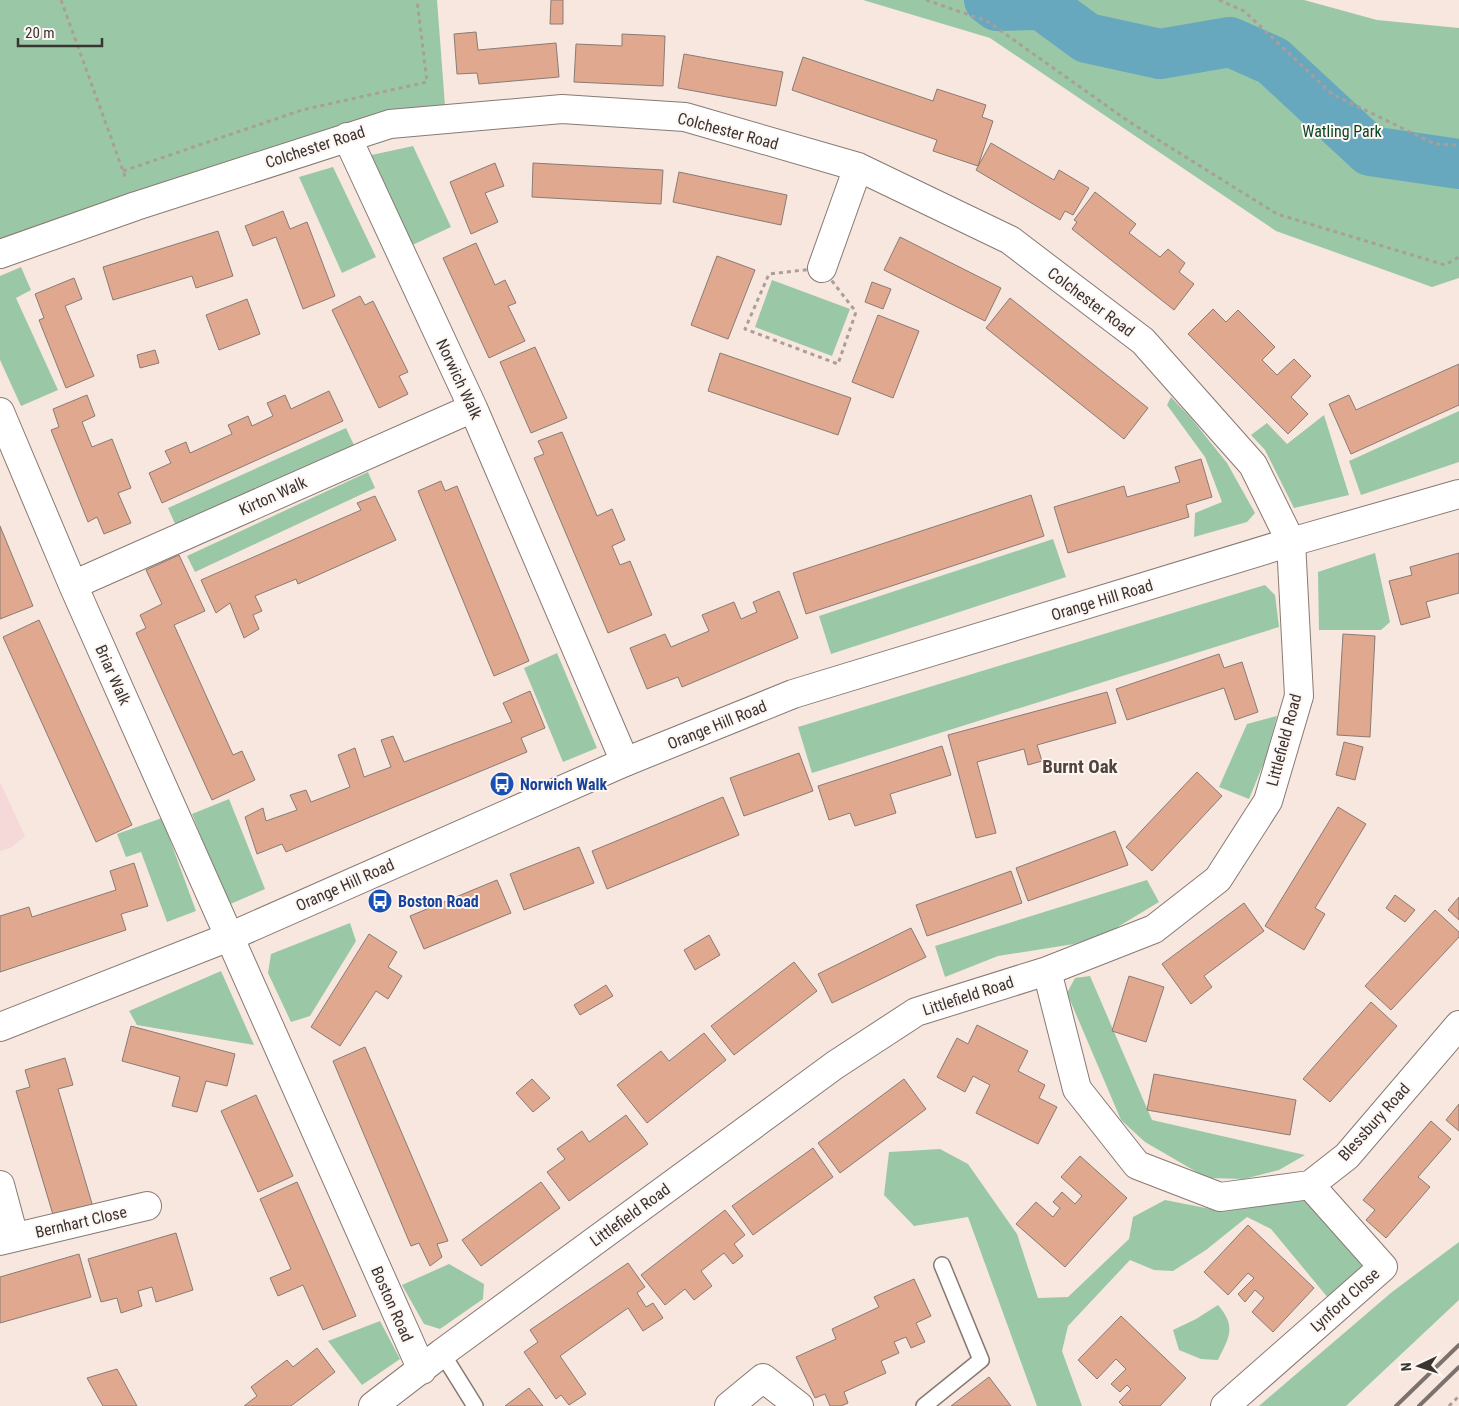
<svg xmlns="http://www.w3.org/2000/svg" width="1459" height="1406" font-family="'Roboto Condensed',sans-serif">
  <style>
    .education { fill: #f4d9d8 }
    .green { fill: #9ac8a7 }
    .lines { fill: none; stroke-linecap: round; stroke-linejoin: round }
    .river { stroke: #67a8be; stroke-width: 50 }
    .building { fill: #dfa88f; stroke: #8a7b75 }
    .service-casing { stroke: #887972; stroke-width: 18 }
    .minor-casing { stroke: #887972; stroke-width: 30 }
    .tertiary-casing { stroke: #887972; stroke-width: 30 }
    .path { stroke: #aa9e98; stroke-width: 3; stroke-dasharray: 4 4; stroke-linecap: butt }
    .service { stroke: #fff; stroke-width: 15 }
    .minor { stroke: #fff; stroke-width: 28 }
    .tertiary { stroke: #fff; stroke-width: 28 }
    .rail { stroke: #7b726d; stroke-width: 4 }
    .labels { text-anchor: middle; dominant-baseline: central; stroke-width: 4; stroke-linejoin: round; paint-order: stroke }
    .street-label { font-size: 16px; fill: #3a3431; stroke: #fdf6f3 }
    .park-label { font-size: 16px; fill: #084625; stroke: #fdf6f3 }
    .transit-label { font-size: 16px; font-weight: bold; fill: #164399; stroke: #fdf6f3; text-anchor: start }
    .quarter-label { font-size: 19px; font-weight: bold; fill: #52453f; stroke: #fdf6f3 }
  </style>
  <rect width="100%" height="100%" fill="#f7e7df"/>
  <path class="education" d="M0,782L25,836L12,847L0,851Z"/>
  <path class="green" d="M0,0H437L446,119L0,254Z
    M863,0H1304L1377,20L1459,28V278L1432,287L1276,231L990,38Z
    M413,146L451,227L408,247L367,156Z
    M333,167L376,257L342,273L299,177Z
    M21,267L31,290L16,298L58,390L21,406L0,360V276Z
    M772,280L850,309L832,356L755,327Z
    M1171,397L1191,418L1227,463L1255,513L1247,522L1194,537L1195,513L1222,502L1205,457L1167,405Z
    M1459,411V462L1361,495L1349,461Z
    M1324,415L1349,495L1294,508L1265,450L1251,435L1267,423L1287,444Z
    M346,428L354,445L176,526L168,508Z
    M368,472L375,488L195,572L187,556Z
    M1053,539L1066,577L831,654L819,616Z
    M1375,553L1390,622L1381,630H1319L1318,572Z
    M1265,585L1275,595L1279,627L812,773L798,727Z
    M557,653L597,748L563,762L524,668Z
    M1277,716L1265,760L1249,799L1219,787L1247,724Z
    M229,799L265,889L228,905L192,814Z
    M162,818L196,911L167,922L141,852L126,857L117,834Z
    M1147,880L1159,902L1111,931L1074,944L998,956L945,977L935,946Z
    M350,923L356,941L310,1016L291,1022L268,973L271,954Z
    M221,971L254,1045L137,1025L129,1011Z
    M1090,976L1152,1120L1305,1155L1279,1170L1244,1179L1207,1178L1145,1142L1121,1120L1067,993L1075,978Z
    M940,1149L968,1164L1017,1234L1038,1298L1068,1297L1129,1239L1133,1217L1165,1200L1221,1211L1302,1196L1368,1268L1329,1299L1271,1229L1247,1217L1206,1250L1173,1271L1154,1270L1130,1260L1068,1326L1062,1351L1082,1406H1037L968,1217L914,1226L884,1195L889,1152Z
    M1459,1242V1300L1346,1406H1259L1392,1292Z
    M449,1264L484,1284L483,1299L440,1329L424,1324L402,1285Z
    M1218,1305C1237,1327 1229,1337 1218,1360L1201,1359L1179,1350L1173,1330L1196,1319Z
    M380,1321L400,1359L362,1385L328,1341Z"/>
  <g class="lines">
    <path class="river" d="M989,0L997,6L1042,5L1087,38L1160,54L1230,42L1273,61L1370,151L1459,164"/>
  </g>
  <path class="building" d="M551,0H563V24H550Z
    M476,32L478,50L556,43L559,77L479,84L477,73L457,74L454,34Z
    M622,34L665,36L663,86L574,82L576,44L622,46Z
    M684,54L783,72L776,106L678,88Z
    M803,57L933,101L937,89L986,105L982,117L993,121L978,166L933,151L937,140L792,90Z
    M991,143L1054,180L1059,170L1089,188L1073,215L1065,211L1060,220L976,170Z
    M495,163L504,186L485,193L498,222L471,234L450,182Z
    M533,163L663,170L661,204L532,197Z
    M679,172L787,195L781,225L673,202Z
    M1095,192L1136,224L1129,233L1160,257L1168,249L1185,263L1179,272L1194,284L1174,310L1072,229L1077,222L1074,220Z
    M283,211L290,229L307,222L335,296L303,309L276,237L253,246L245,226Z
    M218,231L233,276L196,288L192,276L113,300L103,267Z
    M900,237L1001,288L985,321L884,270Z
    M476,243L495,285L505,280L516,303L508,306L525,341L489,358L443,258Z
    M717,256L755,270L728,339L691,325Z
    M74,278L82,299L65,306L94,376L66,388L39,320L44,318L35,294Z
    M872,282L891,289L883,309L865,302Z
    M360,296L365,305L373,301L408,372L399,376L408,394L379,408L332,310Z
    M1010,298L1148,408L1124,439L986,328Z
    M247,299L260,334L219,350L206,315Z
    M1213,309L1226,322L1238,310L1275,347L1262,360L1277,375L1294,359L1311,376L1291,397L1308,414L1288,434L1188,334Z
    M878,315L919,331L893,398L852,382Z
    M535,347L567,418L531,433L500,362Z
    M155,350L159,363L140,368L137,355Z
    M720,353L851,398L838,435L708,391Z
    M1459,364V405L1351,454L1329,404L1349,395L1356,410Z
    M329,391L343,421L162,503L149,473L171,463L165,451L186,442L190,453L232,434L228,425L248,416L252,426L273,416L267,403L285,395L291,409Z
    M87,395L95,416L82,422L92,447L112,439L131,488L118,493L131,523L104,534L97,517L88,522L51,430L59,427L53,409Z
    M562,432L597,516L612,509L625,540L612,546L620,565L630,561L652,615L608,633L534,458L544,454L538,441Z
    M1201,459L1212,497L1186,505L1189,517L1068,553L1054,507L1124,486L1127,497L1180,482L1175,467Z
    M441,481L445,491L457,486L529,661L494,676L418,491Z
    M1031,495L1044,536L806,614L793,573Z
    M375,496L396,540L298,584L296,579L255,596L262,611L253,615L259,629L244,638L230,603L216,613L201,580L361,510L357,503Z
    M0,526L33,606L0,619Z
    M1459,553V593L1426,602L1430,617L1401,625L1389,581L1412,575L1410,567Z
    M179,555L205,611L174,625L233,755L242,751L255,780L212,800L136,633L146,628L140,615L162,604L146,570Z
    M779,591L798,638L682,687L678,677L647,689L630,648L665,634L671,647L709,631L702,615L734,602L741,619L757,612L753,602Z
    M39,620L132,825L96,842L3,637Z
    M1343,634L1375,636L1370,737L1337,735Z
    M1219,654L1224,668L1242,662L1258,712L1235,720L1224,688L1127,720L1116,689Z
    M530,691L545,728L521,738L527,752L286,852L282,844L257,854L245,817L263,808L266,821L297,810L290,795L306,790L311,802L350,787L338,755L355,748L364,777L391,767L381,740L393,736L404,762L512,722L503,703Z
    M1107,692L1116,723L1037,745L1042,761L1028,765L1024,749L977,762L996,833L976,838L948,735Z
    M1344,742L1363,747L1355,780L1336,775Z
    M942,746L951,775L890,794L896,813L855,826L850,813L829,820L818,786Z
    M799,753L813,791L744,816L730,778Z
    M1197,772L1222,796L1152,871L1126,847Z
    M723,797L739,835L607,889L592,851Z
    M1338,807L1366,824L1315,908L1325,914L1304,950L1265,926Z
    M1115,831L1128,865L1028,901L1016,868Z
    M579,847L594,883L524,910L510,874Z
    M134,863L148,906L121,914L126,930L0,972V916L29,907L32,917L116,890L110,871Z
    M1011,871L1022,903L927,936L916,905Z
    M497,880L511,913L424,949L410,916Z
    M1395,895L1415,910L1405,922L1386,908Z
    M1459,897V920L1448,910Z
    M1244,903L1264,931L1204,976L1212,987L1191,1004L1162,964Z
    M1435,910L1459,932V937L1391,1010L1365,986Z
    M911,928L926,957L832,1003L818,974Z
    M369,934L397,952L388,967L402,976L388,999L376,991L340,1046L311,1027Z
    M709,935L720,955L695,970L684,950Z
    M794,962L817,991L734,1055L711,1026Z
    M1129,976L1164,987L1146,1042L1112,1031Z
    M606,985L613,996L580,1015L574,1005Z
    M1371,1002L1397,1026L1330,1102L1303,1079Z
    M977,1025L1028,1051L1018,1071L1045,1085L1039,1098L1057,1107L1038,1144L976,1113L990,1085L973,1076L965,1092L937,1077L957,1038L968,1044Z
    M131,1026L235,1054L227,1086L206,1081L197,1112L172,1106L180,1077L122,1061Z
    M704,1033L726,1060L647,1123L617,1085L661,1051L669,1061Z
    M365,1047L448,1241L437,1244L442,1257L430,1266L419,1243L411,1246L333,1061Z
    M65,1058L73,1085L58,1089L93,1207L54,1218L16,1091L30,1087L25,1070Z
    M1154,1074L1296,1100L1290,1135L1147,1110Z
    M532,1079L550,1098L533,1112L516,1093Z
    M904,1079L926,1109L840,1173L818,1143Z
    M256,1095L293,1176L258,1192L221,1111Z
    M1459,1104V1131L1446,1120Z
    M626,1115L648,1144L569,1201L547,1172L565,1159L557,1149L582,1131L589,1142Z
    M1431,1121L1451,1139L1418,1177L1430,1187L1386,1238L1366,1220L1375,1210L1363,1200Z
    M813,1148L833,1177L753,1235L732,1206Z
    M1080,1156L1127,1198L1065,1267L1016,1224L1036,1202L1053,1217L1060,1208L1053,1202L1062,1192L1075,1204L1082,1196L1061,1177Z
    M297,1182L356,1316L323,1330L303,1285L278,1296L270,1278L291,1269L260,1199Z
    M541,1182L560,1208L481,1266L462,1240Z
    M725,1210L745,1235L734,1244L743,1256L733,1264L724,1253L701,1271L712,1286L694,1300L685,1289L665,1305L641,1275Z
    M1248,1225L1314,1288L1273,1332L1252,1312L1264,1298L1255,1290L1245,1302L1238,1294L1254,1278L1248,1273L1228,1295L1204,1272Z
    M176,1233L193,1290L156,1302L152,1287L138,1291L142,1306L121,1313L117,1298L101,1302L88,1259Z
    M79,1254L91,1297L0,1323V1277Z
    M628,1263L645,1287L637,1293L646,1307L653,1303L663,1318L643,1331L628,1308L560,1356L586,1394L569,1405L561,1395L556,1399L524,1352L538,1342L530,1330Z
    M914,1279L931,1316L916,1323L925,1342L911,1348L906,1337L894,1342L899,1353L881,1361L886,1373L844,1392L848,1403L841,1406H830L825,1394L815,1398L796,1357L836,1339L832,1329L879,1307L874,1297Z
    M1121,1316L1186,1378L1160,1406H1123L1119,1402L1131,1389L1127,1385L1120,1392L1111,1384L1126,1369L1116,1359L1097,1379L1078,1360Z
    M317,1348L335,1372L291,1406H244L257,1396L251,1387L287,1360L293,1367Z
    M117,1369L137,1406H103L87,1378Z
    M989,1377L1011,1406H951Z
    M529,1388L543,1406H505Z"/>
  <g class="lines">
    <defs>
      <path id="service" d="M442,1353L475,1406
        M924,1406L981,1360L942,1265"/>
      <path id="minor" d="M347,137L473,408L625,762
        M0,254L136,206L390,124L562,109L685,117L858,167L1010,240L1143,341L1253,465L1291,542L1299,696L1268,801L1218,879L1154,929L1047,971L916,1012L835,1065L442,1353L373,1406
        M822,268L858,167
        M0,412L73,585L422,1370
        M73,585L473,408
        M1047,971L1077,1089L1137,1165L1220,1197L1310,1185L1347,1156L1459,1025
        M0,1185L14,1237
        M0,1241L147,1206
        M729,1406L763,1378L799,1406
        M1225,1406L1383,1267L1310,1185"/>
      <path id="tertiary" d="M0,1027L229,937L625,762L793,694L1291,542L1459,494"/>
    </defs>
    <use href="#service" class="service-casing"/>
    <use href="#minor" class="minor-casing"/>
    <use href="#tertiary" class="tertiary-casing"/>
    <path class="path" d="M61,0L126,179
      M926,0L987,21L1128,121L1277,214L1445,265L1459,257
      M1219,0L1244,11L1332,94L1435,144L1459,145
      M123,171L302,110L427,82L417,0
      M822,268L856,312L838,364L745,329L769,274Z
      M1449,1406L1459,1396"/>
    <use href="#service" class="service"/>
    <use href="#minor" class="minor"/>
    <use href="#tertiary" class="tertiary"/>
    <path class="rail" d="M1396,1406L1459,1345
      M1419,1406L1459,1367"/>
  </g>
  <defs>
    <symbol id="bus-disc" viewBox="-11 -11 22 22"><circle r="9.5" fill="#1a4fb4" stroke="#fdf6f3"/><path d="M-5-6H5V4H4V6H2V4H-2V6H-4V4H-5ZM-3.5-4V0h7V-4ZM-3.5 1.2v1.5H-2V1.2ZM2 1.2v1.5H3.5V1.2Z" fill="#fff"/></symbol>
  </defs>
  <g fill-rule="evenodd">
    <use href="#bus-disc" x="488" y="770" width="28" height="28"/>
    <use href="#bus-disc" x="366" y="887" width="28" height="28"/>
  </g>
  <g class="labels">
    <g class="street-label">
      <text transform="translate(728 131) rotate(15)">Colchester Road</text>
      <text transform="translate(315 147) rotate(-18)">Colchester Road</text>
      <text transform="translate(1091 302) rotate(37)">Colchester Road</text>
      <text transform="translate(459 379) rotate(65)">Norwich Walk</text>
      <text transform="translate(273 496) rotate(-24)">Kirton Walk</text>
      <text transform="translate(1102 600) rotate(-17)">Orange Hill Road</text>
      <text transform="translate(113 675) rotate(66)">Briar Walk</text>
      <text transform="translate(717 725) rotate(-22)">Orange Hill Road</text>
      <text transform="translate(1284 740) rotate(-75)">Littlefield Road</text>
      <text transform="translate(345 885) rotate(-24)">Orange Hill Road</text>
      <text transform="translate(968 996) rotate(-18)">Littlefield Road</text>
      <text transform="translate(1374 1122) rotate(-48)">Blessbury Road</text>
      <text transform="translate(630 1215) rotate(-36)">Littlefield Road</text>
      <text transform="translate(81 1222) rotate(-13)">Bernhart Close</text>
      <text transform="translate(1345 1300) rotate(-42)">Lynford Close</text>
      <text transform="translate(392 1304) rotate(66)">Boston Road</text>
    </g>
    <g class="park-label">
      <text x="1342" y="131">Watling Park</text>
    </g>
    <g class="transit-label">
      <text x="520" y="784">Norwich Walk</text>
      <text x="398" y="901">Boston Road</text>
    </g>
    <g class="quarter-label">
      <text x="1080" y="766">Burnt Oak</text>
    </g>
  </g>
  <g transform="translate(1419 1366) rotate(266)" stroke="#fdf6f3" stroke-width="4" paint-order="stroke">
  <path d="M0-4L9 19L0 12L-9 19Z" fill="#3a3431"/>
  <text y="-8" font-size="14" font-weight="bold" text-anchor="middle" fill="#3a3431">N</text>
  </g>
  <path d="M18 38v8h84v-8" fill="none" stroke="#3a3431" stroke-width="2.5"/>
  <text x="25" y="38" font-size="15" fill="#3a3431" stroke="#fdf6f3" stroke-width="4" paint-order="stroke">20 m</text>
</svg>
